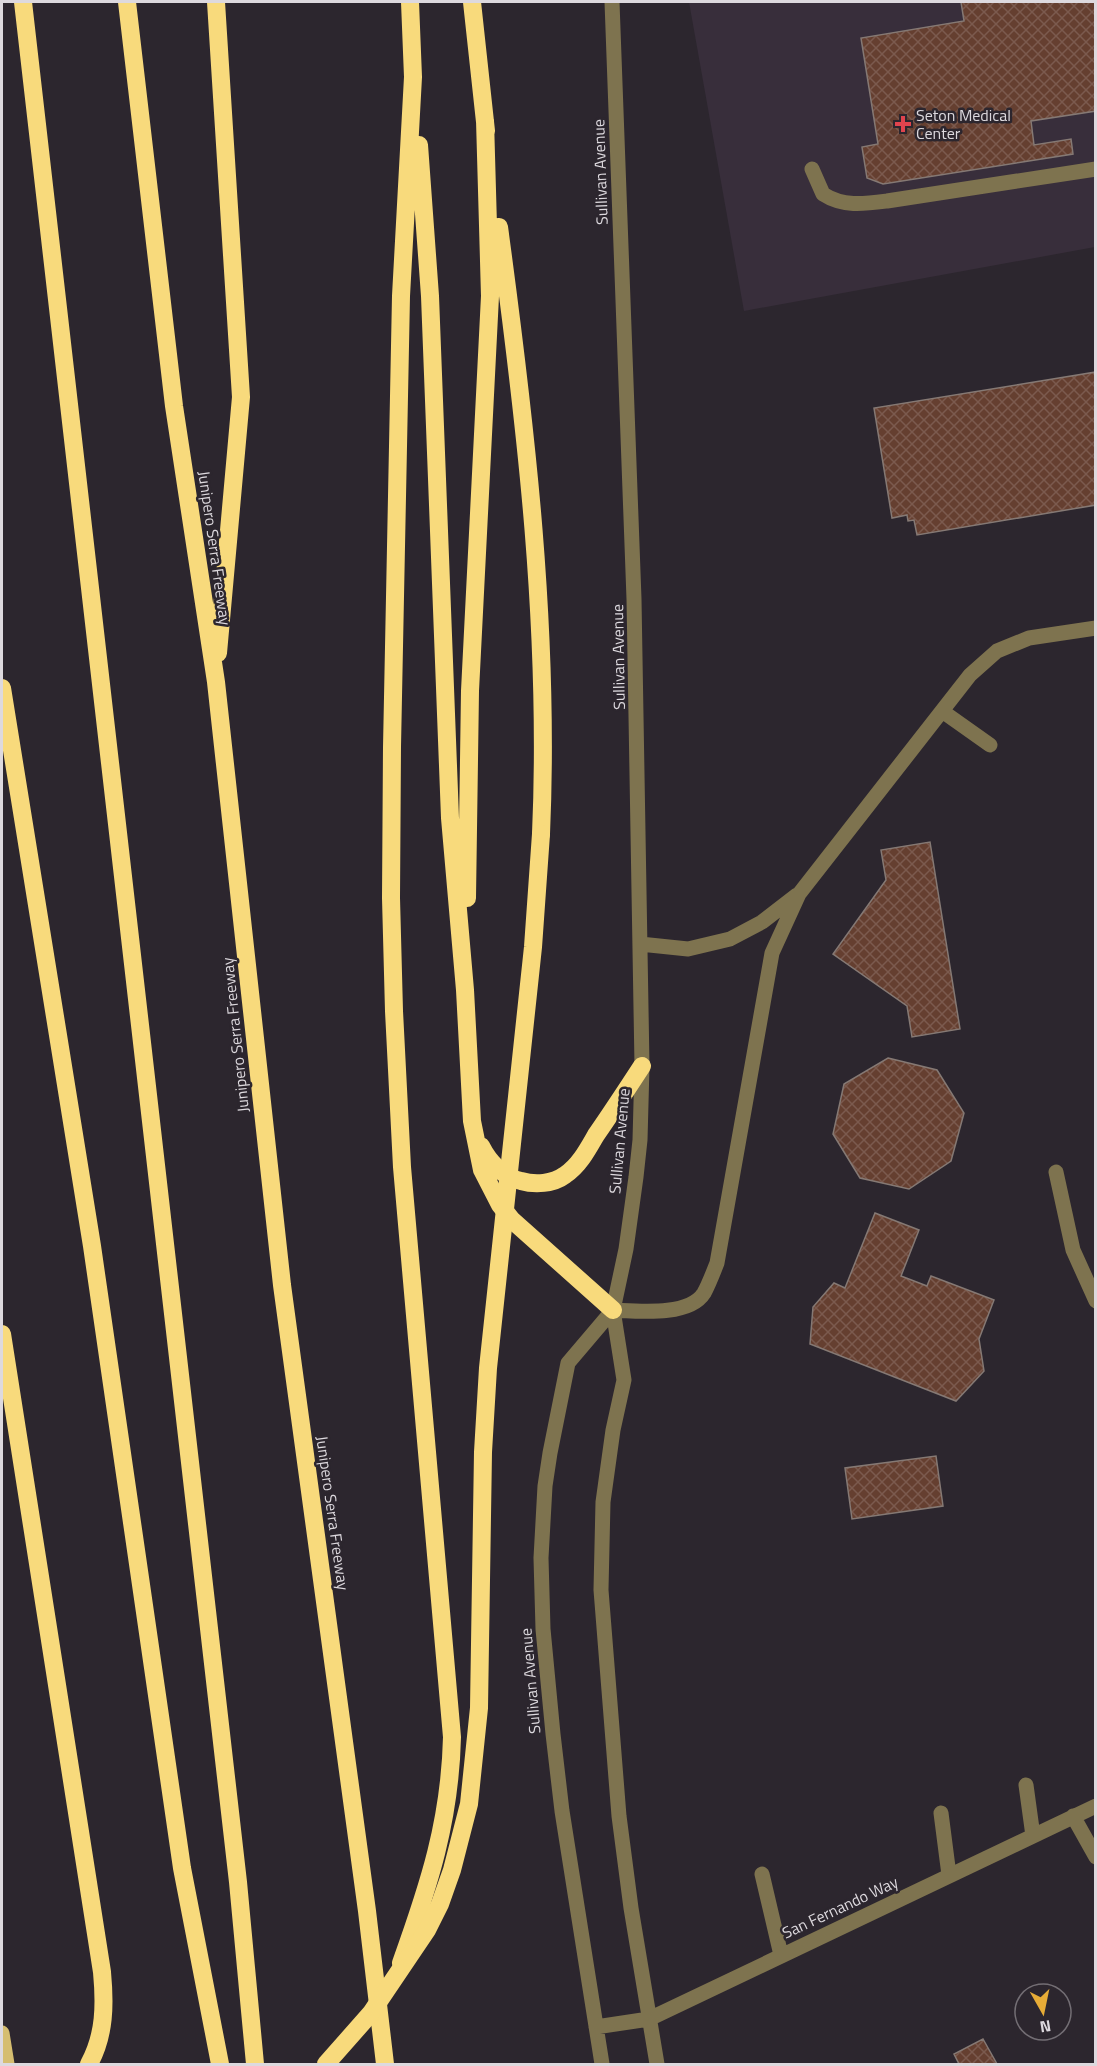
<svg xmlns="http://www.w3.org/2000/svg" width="1097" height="2066" font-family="'Titillium Web',sans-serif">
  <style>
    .built { fill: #382e3b }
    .building { fill: url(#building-cross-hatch); stroke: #857974; stroke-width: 1.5 }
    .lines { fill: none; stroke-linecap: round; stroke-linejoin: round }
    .minor { stroke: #7e734f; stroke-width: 15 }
    .major { stroke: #d5bd70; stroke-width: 15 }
    .highway { stroke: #f8da7c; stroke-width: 18 }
    .highway-bridge { stroke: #f8da7c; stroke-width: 18 }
    .health-dot { fill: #e0444e; stroke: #2c262e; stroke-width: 2 }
    .labels { text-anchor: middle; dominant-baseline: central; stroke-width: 5; stroke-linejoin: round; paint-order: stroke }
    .poi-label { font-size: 16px; fill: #ddd9de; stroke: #2c262e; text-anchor: start }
    .street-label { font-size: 16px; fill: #ddd9de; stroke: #2c262e }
  </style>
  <defs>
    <pattern id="building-cross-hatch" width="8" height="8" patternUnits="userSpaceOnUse" patternTransform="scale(1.5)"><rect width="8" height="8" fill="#653f30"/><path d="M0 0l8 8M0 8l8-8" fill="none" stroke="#7b5a4e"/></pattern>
  </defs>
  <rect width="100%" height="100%" fill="#2c262e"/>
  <path class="built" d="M689,2H1095V247L744,311Z"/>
  <path class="building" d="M961,2H1096V111L1031,121L1034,145L1071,139L1073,154L883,184L867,178L862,147L878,144L861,38L964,21Z
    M1096,372V505L917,535L914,520L908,521L907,515L892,518L874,408Z
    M930,842L960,1029L912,1037L907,1006L833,954L886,880L881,850Z
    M888,1058L937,1070L964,1113L951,1161L909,1189L860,1178L833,1134L844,1084Z
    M875,1213L919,1230L901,1276L927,1286L931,1276L994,1300L979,1339L984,1371L956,1401L810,1344L813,1307L834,1283L845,1288Z
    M936,1456L943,1506L852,1519L845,1468Z
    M983,2039L997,2064H959L954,2054Z"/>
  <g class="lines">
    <path class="minor" d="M612,2L634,599L642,1066L640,1140L636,1177L626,1249L613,1310L624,1380L613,1430L603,1502L601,1590L619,1816L631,1908L657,2064
      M812,169L823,194C843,207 864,204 887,201L1096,169
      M942,711L990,745
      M640,944L688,949L730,939L762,922L797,895
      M1056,1172L1073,1250L1096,1301
      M613,1310C637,1311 689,1317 704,1293C709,1284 713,1273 717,1263L772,953L799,894L970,675L997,651L1029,638L1096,628
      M1026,1785L1033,1836
      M941,1813L949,1875
      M1073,1816L1096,1857
      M762,1874L781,1955
      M596,2027L649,2019L1096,1806
      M602,2064L562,1811L553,1734L543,1629L541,1558L545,1486L550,1453L568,1363L613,1310"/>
    <path class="major" d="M2,2033L7,2064"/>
    <path class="highway" d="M23,2L238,1882L255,2064
      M127,2L174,406L216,682L282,1285L367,1911L385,2064
      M216,2L241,397L218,653
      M472,2L486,131
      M419,145L430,296L450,818L465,990L472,1121L482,1170L500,1205L512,1220L613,1310
      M499,227C526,427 550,631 541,834
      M2,688L92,1246L182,1868L220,2064
      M467,898L470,691L490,296L485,120
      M481,1146C489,1162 503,1177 521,1181C535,1185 553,1184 565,1175C579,1166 588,1149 596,1135C612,1112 627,1089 642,1066
      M2,1334L102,1972C105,2004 105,2035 89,2064
      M401,1963C429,1885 450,1821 452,1737L402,1167L394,1011L391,898L392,747L401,296L413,77L410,2"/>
    <path class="highway-bridge" d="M326,2064L371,2013L427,1930L440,1904L452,1870L469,1804L479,1708L483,1452L488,1368L533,947L541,834"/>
  </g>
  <path class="health-dot" d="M900 115h6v6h6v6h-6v6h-6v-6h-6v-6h6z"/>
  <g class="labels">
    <g class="poi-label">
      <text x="916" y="115">Seton Medical<tspan x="916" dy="18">Center</tspan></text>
    </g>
    <g class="street-label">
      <text transform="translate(600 172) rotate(-92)">Sullivan Avenue</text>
      <text transform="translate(215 548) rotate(82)">Junipero Serra Freeway</text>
      <text transform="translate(618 657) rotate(-91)">Sullivan Avenue</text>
      <text transform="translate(235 1035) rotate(-96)">Junipero Serra Freeway</text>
      <text transform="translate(619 1141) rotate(-85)">Sullivan Avenue</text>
      <text transform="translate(333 1513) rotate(82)">Junipero Serra Freeway</text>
      <text transform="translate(530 1681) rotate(-95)">Sullivan Avenue</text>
      <text transform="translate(840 1907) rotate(-25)">San Fernando Way</text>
    </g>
  </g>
  <rect width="1097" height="2066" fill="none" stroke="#ddd9de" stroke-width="6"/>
  <g transform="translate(1043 2012) rotate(171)"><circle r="28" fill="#2c262e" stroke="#736e74" stroke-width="1.5"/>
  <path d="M0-4.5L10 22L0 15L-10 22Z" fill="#e7ac37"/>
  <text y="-9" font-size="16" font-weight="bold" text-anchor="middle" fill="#ddd9de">N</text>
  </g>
</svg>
